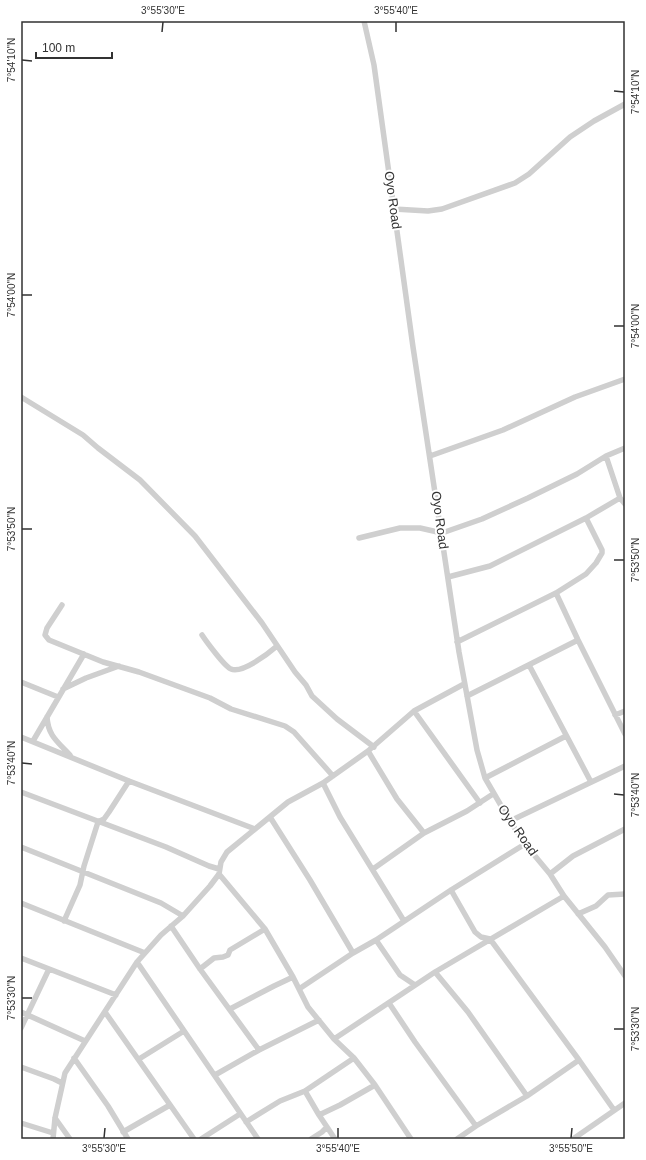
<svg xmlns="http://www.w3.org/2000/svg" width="646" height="1160" font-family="Helvetica,sans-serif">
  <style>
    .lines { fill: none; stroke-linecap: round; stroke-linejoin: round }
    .minor { stroke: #cfcfcf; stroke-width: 5.5 }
    .ticks { fill: none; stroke: #323232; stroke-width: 1.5 }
    .labels { text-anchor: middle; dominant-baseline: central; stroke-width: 4; stroke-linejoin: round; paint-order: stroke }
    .street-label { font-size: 13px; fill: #323232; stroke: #fff }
    .neatline { fill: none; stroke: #323232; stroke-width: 1.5 }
    .ticks-label { font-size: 10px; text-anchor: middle; fill: #323232 }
  </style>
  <rect width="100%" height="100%" fill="#fff"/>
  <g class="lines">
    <path class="minor" d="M364,21L374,65L413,347L459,652L477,750L485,778L510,821L525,844L550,874L564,896L605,947L625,976
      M394,209L428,211L442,209L515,183L529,174L570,137L594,121L625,104
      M21,397L83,435L98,448L140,480L195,536L262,623L295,672L306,685L312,696L337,719L374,747
      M430,456L503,430L575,397L625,379
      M606,456L620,498L625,504
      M359,538L400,528H420L442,533L482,519L528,498L577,474L606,456L625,448
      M448,577L490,566L586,518L620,498
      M556,593L578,640L625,734
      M62,605L47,628L45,635L49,640L103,662L139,672L210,698L231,709L285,726L294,732L333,776
      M202,635C206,641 225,667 231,669C242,674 269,653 277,646
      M457,642L556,593L586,574L596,563L602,553V550L586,518
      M529,665L591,782
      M21,682L58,697
      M63,689L86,678L119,666
      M467,696L578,640
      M414,711L480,803
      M615,715L625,711
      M47,717C48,736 58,742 70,755
      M21,737L129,781L255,829
      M33,741L84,654
      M368,751L397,799L424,833
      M485,778L566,736
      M323,783L340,817L404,921
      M21,792L166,847L209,866L219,869
      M270,817L310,880L353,953
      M510,821L625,766
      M21,847L161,903L183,916
      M373,869L424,833L467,811L493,794
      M219,874L265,929L293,977L308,1007L334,1039L354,1058L375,1085L411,1139
      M550,874L573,856L625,829
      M451,890L475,932L481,937L490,939L579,1060
      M21,903L145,953
      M578,914L596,906L608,895L625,894
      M64,921L80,885L84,866L98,822L104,819L109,812L129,781
      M171,926L200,969L259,1050
      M376,940L400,975L415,985
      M21,958L116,995
      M137,962L258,1139
      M200,969L214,958L223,957L228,955L230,950L265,929
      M435,972L468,1012L527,1096
      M299,989L353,953L376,940L451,890L525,844
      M389,1003L415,1042L476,1126
      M230,1009L274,986L293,977
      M21,1012L85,1041
      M105,1012L194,1139
      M21,1028L49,969
      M334,1039L435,972L564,896
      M74,1058L108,1106L128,1139
      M139,1059L184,1031
      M21,1067L54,1079L62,1083
      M215,1075L259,1050L319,1020
      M305,1091L319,1115L335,1139
      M319,1115L340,1105L375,1085
      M55,1118L70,1139
      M246,1122L280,1101L305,1091L354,1058
      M21,1123L53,1133
      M123,1132L170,1105
      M53,1139L55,1118L65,1073L137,962L161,935L183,916L210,886L219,874L221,862L227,852L288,802L323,783L368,751L414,711L464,684
      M201,1139L240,1114
      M311,1139L322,1132L327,1127
      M457,1139L476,1126L527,1096L579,1060L614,1110
      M573,1139L625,1103"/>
  </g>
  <path class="ticks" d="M162,32L163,22M396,32V22M22,60L32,61M614,91L624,92M22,295H32M614,326H624M22,529H32M614,560H624M22,763L32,764M614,794L624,795M22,998H32M614,1029H624M104,1138L105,1128M338,1138V1128M571,1138L572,1128"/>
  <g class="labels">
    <g class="street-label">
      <text transform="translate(393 200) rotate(82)">Oyo Road</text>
      <text transform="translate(440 520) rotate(82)">Oyo Road</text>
      <text transform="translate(518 830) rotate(55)">Oyo Road</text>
    </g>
  </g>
  <rect width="646" height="1160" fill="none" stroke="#ffffff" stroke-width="44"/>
  <path d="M36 52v6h76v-6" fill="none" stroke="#323232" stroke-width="2"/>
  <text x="42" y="52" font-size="12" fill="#323232" stroke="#ffffff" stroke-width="3" paint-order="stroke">100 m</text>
  <rect x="22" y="22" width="602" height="1116" class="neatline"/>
  <g class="ticks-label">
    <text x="163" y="14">3°55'30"E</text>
    <text x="396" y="14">3°55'40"E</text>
    <text transform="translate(11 60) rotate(-90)" y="4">7°54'10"N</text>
    <text transform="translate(635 92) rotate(-90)" y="4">7°54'10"N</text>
    <text transform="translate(11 295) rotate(-90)" y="4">7°54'00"N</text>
    <text transform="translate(635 326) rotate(-90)" y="4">7°54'00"N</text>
    <text transform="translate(11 529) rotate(-90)" y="4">7°53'50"N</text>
    <text transform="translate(635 560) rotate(-90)" y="4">7°53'50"N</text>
    <text transform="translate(11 763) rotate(-90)" y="4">7°53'40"N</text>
    <text transform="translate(635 795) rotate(-90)" y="4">7°53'40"N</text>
    <text transform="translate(11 998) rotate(-90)" y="4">7°53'30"N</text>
    <text transform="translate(635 1029) rotate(-90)" y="4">7°53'30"N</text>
    <text x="104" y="1152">3°55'30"E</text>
    <text x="338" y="1152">3°55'40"E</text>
    <text x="571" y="1152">3°55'50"E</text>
  </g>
</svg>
